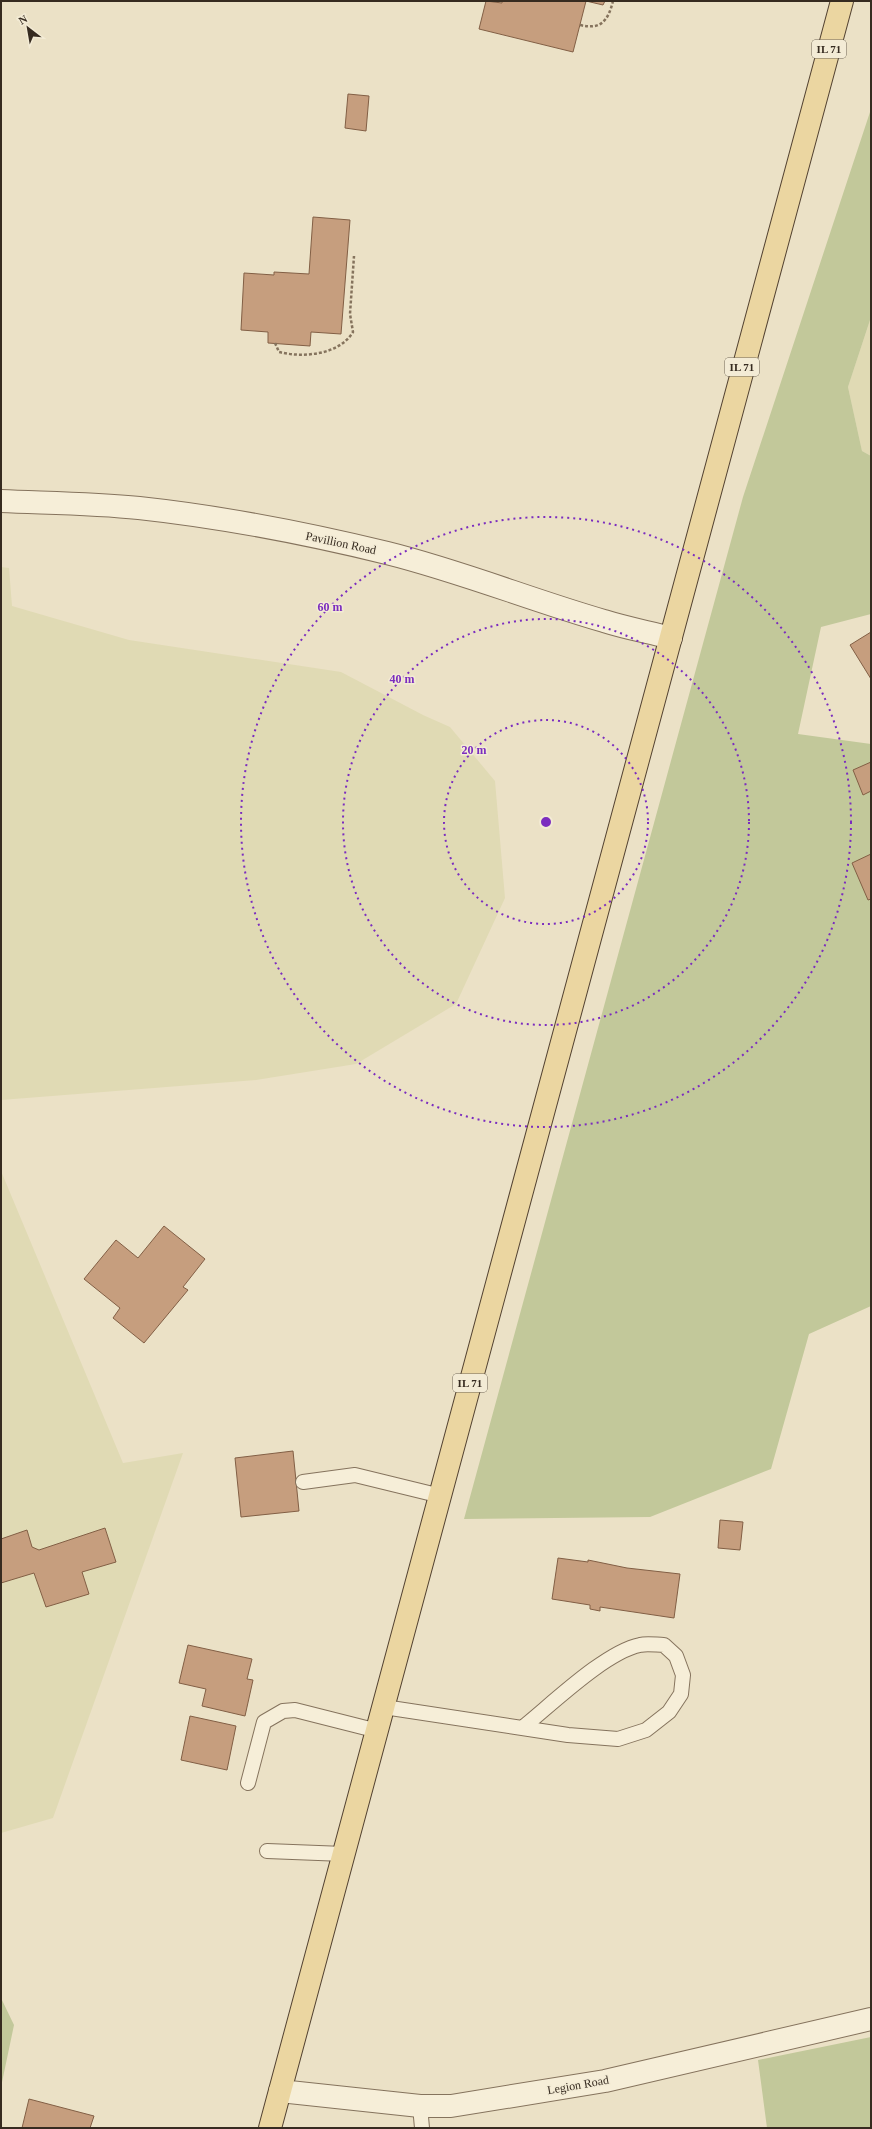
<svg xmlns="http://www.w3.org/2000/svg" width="872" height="2129" font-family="'Times New Roman',serif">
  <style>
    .farmland { fill: #e0dab4 }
    .green { fill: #c2c89a }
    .building { fill: #c69e7e; stroke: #825f45 }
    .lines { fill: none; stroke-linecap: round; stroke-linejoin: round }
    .service-casing { stroke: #85735d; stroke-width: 16 }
    .minor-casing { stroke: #85735d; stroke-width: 24 }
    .primary-casing { stroke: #534231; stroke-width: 24 }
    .path { stroke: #85735d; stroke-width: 2.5; stroke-dasharray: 3 2; stroke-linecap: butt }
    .service { stroke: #f6eed8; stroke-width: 14 }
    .minor { stroke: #f6eed8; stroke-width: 22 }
    .primary { stroke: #ebd6a1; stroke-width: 22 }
    .ring { fill: none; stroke: #7b2cbf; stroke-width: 2; stroke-dasharray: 2 4 }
    .labels { text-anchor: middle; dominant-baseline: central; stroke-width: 3; stroke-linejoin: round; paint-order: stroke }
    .shield { fill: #f3ebd5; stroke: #6f6556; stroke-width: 1 }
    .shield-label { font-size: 11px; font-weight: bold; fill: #362b20 }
    .street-label { font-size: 12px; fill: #362b20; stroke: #f3ebd5 }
    .centre { fill: #7b2cbf; stroke: #f3ebd5; stroke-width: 2 }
    .ring-label { font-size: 12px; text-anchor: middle; font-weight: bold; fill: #7b2cbf; stroke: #f3ebd5; stroke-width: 3; stroke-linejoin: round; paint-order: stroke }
  </style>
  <rect width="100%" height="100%" fill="#ebe1c6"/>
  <path class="farmland" d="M871,317V456L862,451L848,387Z
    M1,567L9,568L12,606L129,640L341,672L423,715L450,727L495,781L505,898L456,1004L356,1064L256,1080L1,1100Z
    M1,1171L123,1463L183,1453L53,1818L1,1833Z"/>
  <path class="green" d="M871,109V317L848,387L862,451L871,456V614L821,627L798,734L871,744V1306L809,1334L771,1469L650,1517L464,1519L743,497Z
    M1,1998L14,2025L1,2087Z
    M871,2037V2128H767L758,2060Z"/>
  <path class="building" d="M486,1L502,3V1H605L603,5L586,1L573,52L479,29Z
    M348,94L369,96L366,131L345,128Z
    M313,217L350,220L341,334L311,332L310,346L268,343V332L241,330L244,273L274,275V272L309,274Z
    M871,632V679L850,645Z
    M871,762V791L863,795L853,770Z
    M871,854V899L868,900L852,863Z
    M164,1226L205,1259L183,1287L188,1290L144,1343L113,1318L120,1308L84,1279L116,1240L138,1258Z
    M293,1451L299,1511L241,1517L235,1458Z
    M720,1520L743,1522L740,1550L718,1548Z
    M105,1528L116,1562L82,1572L89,1594L46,1607L34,1573L1,1583V1539L27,1530L32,1547L39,1550Z
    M558,1558L588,1562V1560L627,1568L680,1574L674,1618L600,1607V1611L590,1609V1605L552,1599Z
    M188,1645L252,1659L247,1679L253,1680L245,1716L202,1706L206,1689L179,1683Z
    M190,1716L236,1726L227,1770L181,1760Z
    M29,2099L94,2116L90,2128H22Z"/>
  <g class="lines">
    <defs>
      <path id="service" d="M303,1482L355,1475L441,1496
        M384,1707L568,1735L618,1739L646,1730L669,1712L681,1694L683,1675L676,1656L664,1645C657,1645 647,1643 640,1645C605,1652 551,1705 522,1728
        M248,1783L264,1722L283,1711L295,1710L378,1731
        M267,1851L344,1854
        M420,2106L422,2128"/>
      <path id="minor" d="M1,501C47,503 93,503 139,508C222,517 305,533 387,553C460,571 531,600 604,621C626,628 648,632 671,638
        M280,2091L420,2106H451L605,2081L871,2019"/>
      <path id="primary" d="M270,2128L842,1"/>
    </defs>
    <use href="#service" class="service-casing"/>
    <use href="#minor" class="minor-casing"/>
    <use href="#primary" class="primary-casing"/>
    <path class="path" d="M580,25C601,30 608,21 613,1
      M275,343L279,352C303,358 339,355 353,332L350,314L354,256"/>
    <use href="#service" class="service"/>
    <use href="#minor" class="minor"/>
    <use href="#primary" class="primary"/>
  </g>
  <g class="ring">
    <circle cx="546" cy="822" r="102"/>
    <circle cx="546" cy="822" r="203"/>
    <circle cx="546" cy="822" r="305"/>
  </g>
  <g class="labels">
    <g class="shield">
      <rect x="812" y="40" width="34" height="18" rx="3"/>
      <rect x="725" y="358" width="34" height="18" rx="3"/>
      <rect x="453" y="1374" width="34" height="18" rx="3"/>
    </g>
    <g class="shield-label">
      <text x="829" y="49">IL 71</text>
      <text x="742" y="367">IL 71</text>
      <text x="470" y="1383">IL 71</text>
    </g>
    <g class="street-label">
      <text transform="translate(341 543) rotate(12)">Pavillion Road</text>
      <text transform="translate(578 2085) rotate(-10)">Legion Road</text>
    </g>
  </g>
  <circle cx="546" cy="822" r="6" class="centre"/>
  <g class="ring-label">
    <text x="330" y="611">60 m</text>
    <text x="402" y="683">40 m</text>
    <text x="474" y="754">20 m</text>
  </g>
  <rect width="872" height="2129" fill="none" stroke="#362b20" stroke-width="4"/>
  <g transform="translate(28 28) rotate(329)" stroke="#f3ebd5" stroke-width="3" paint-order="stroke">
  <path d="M0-3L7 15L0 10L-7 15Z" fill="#362b20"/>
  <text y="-6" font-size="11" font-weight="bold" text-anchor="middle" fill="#362b20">N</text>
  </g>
</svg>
